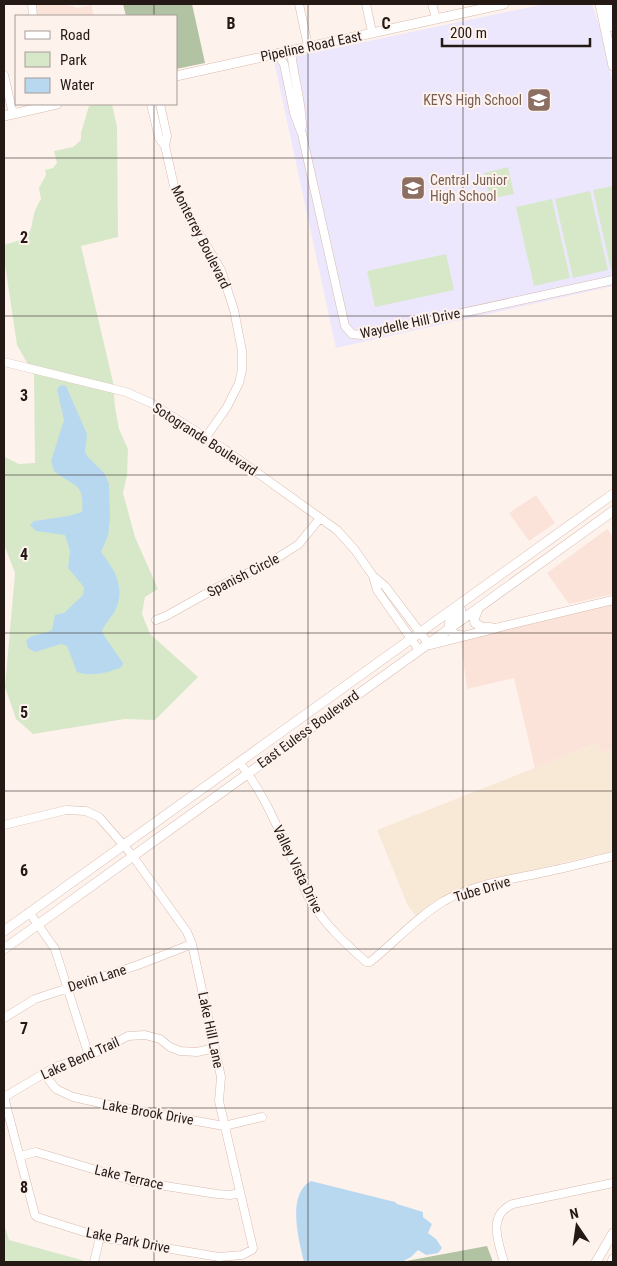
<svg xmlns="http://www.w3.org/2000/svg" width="617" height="1266" font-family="'Roboto Condensed',sans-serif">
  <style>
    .built { fill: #fbe3d9 }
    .industrial { fill: #f8e8d6 }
    .education { fill: #ece7fd }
    .green { fill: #d7e8c9 }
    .forest { fill: #b1c3a3 }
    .water { fill: #b8d8f0 }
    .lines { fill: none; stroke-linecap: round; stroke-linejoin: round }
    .minor-casing { stroke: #d8bbae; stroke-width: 9 }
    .major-casing { stroke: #d8bbae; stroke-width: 10 }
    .minor { stroke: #fff; stroke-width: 8 }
    .major { stroke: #fff; stroke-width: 9 }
    .grid { fill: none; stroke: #241915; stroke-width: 1; stroke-opacity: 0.55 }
    .labels { text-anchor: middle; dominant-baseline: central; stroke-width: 4; stroke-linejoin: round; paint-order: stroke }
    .street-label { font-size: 14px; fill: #241915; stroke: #fef2ed }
    .education-label { font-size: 14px; fill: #785e54; stroke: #fef2ed; text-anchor: end }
    .grid-label { font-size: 16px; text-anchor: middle; font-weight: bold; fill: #241915; stroke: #fef2ed; stroke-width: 4; stroke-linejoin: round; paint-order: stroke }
  </style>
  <rect width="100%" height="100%" fill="#fef2ed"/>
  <path class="built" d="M36,4H58L73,6L77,8L91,5L94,16H37Z
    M536,495L555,523L529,541L509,513Z
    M607,529L613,537V594L569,604L547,573Z
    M613,603V748L601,753L597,743L535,768L514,678L467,689L461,640Z"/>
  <path class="industrial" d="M598,743L601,753L613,748V851L493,879L464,887L435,901L416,916L408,906L377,830Z"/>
  <path class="education" d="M545,4H590L592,5L601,30L613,84V286L336,348L274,61Z"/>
  <path class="green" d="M100,104H112L117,127L118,237L81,246L113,382L115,407L119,429L128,449L127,476L123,493L135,537L158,589L145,597L142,614L150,634L198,677L155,720L125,719L33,734L16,719L5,687L15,573L4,544V459L5,457L19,464L35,463L34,375L17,345L4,258V245C44,235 24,225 41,199L39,188L46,175L45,170L53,168L57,163L54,151L73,147L81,140V133L89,106Z
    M508,167L514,194L490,199L484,173Z
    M613,186V269L611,270L593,190Z
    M590,191L608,270L573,278L555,199Z
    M552,199L570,278L534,286L516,207Z
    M446,254L454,290L375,307L367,271Z
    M4,1224L9,1240L89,1262H5Z"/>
  <path class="forest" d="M123,4H192L205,63L176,69V16H126Z
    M487,1246L493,1262H401Z"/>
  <path class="water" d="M61,385L66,386L87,434L85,452L88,457L105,474L109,484L110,519L108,536L101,552C115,570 126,588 115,611C111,618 105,623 102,631L105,637L123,663L122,667C108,673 91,677 77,672L67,646L61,644L35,652L28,648L26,641C32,633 44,635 52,630L55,615L64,613L83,595L84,587L68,568L70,551L65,535L36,531L30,525L34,521L68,516L82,512C85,482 73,487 54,471L51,461L64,420L57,389Z
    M311,1181L395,1202L397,1204L423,1212V1217L432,1224L428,1233L436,1239L442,1248L438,1253L426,1255L418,1250L411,1257L402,1262H304C299,1241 286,1194 311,1181Z"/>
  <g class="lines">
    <defs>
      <path id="minor" d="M32,4L33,16
        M299,4L308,46
        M366,4L372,32
        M432,4L436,18
        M291,50C293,76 302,101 302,127
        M277,53L284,64L294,113L302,134L345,326L352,334L361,335L613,280
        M4,75L13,114
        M151,104L159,138L165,146
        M160,104L167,136L165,146L174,186L183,206L221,270L234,310L242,351V370L239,383L227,407L206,437
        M4,362L126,392L151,403L224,449L337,530L355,550L373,576L385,586L428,643
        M373,576L377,590L419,650
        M156,620L166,616L218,587L271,562L299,544L320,518
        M496,628L613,600
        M239,762C262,790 277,826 292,859C298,872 303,887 310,900C325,925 345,943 366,962H370C395,942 417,917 444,901C476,883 515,879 550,871C571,867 592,861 613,856
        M4,825L66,810L86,811L99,817L132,855L187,932L192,944L221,1077L219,1101L253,1248L252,1250L242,1255L219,1257L100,1237L37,1217L35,1215L5,1101L6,1096L55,1067L89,1056L128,1036L145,1035L160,1039L170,1047L180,1051L197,1052L215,1048
        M29,912L55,949L89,1056
        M4,1018L35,999L138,965L192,944
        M44,1074L56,1089L73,1097L109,1105L224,1126L262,1117
        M20,1156L36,1152L133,1181L217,1194L230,1195L240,1193
        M94,1262L100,1237
        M504,1262C498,1241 487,1215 513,1204L613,1183"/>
      <path id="major" d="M600,4L613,66
        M608,4L613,27
        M176,76L504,4
        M4,116L57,104
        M479,607L474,619L475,623L483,628L489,627
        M461,610L450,620L449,628L455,635L464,636
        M429,645L496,628
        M4,931L613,494
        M4,949L613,511
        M596,1262L613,1233
        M612,1262L613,1259"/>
    </defs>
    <use href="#minor" class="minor-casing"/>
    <use href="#major" class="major-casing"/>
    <use href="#minor" class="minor"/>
    <use href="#major" class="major"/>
  </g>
  <path class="grid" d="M154,4V16M308,4V1262M463,4V1262M154,104V1262M4,158H613M4,316H613M4,475H613M4,633H613M4,791H613M4,949H613M4,1108H613"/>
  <defs>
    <symbol id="school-square" viewBox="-11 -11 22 22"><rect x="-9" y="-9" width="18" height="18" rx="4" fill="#8d6e63" stroke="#fef2ed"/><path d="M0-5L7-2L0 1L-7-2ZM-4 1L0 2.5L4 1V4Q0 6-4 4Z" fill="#fff"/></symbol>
  </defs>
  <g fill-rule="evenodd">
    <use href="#school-square" x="525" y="86" width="28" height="28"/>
    <use href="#school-square" x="399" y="174" width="28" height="28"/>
  </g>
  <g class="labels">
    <g class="street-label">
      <text transform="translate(311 46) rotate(-12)">Pipeline Road East</text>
      <text transform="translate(201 237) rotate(63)">Monterrey Boulevard</text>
      <text transform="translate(410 323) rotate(-12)">Waydelle Hill Drive</text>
      <text transform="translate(205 439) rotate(33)">Sotogrande Boulevard</text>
      <text transform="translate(243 575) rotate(-27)">Spanish Circle</text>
      <text transform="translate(308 729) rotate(-36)">East Euless Boulevard</text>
      <text transform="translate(298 869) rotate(64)">Valley Vista Drive</text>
      <text transform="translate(482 889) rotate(-17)">Tube Drive</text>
      <text transform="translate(97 978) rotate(-18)">Devin Lane</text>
      <text transform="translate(211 1030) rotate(78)">Lake Hill Lane</text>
      <text transform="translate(80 1058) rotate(-24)">Lake Bend Trail</text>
      <text transform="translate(148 1112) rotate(10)">Lake Brook Drive</text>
      <text transform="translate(129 1177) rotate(13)">Lake Terrace</text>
      <text transform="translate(128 1240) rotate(11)">Lake Park Drive</text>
    </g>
    <g class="education-label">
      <text x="522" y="100">KEYS High School</text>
      <text x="430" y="180" text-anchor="start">Central Junior<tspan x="430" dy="16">High School</tspan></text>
    </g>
  </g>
  <g class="grid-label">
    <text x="231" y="29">B</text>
    <text x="386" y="29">C</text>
    <text x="24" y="243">2</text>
    <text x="24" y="401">3</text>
    <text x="24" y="560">4</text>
    <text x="24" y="718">5</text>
    <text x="24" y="876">6</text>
    <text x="24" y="1034">7</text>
    <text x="24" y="1193">8</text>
  </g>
  <rect width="617" height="1266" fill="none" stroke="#241915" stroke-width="10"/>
  <rect x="15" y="15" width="162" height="90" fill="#fef2ed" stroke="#a79b97"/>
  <rect x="25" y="31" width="25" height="8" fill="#ffffff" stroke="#a79b97"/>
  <text x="60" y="40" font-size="15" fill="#241915">Road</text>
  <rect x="25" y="52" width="25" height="15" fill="#d7e8c9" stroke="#a79b97"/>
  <text x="60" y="65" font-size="15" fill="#241915">Park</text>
  <rect x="25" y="78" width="25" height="15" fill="#b8d8f0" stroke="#a79b97"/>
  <text x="60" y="90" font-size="15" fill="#241915">Water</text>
  <g transform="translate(577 1226) rotate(347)" stroke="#fef2ed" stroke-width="4" paint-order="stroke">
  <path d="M0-4L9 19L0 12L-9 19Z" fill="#241915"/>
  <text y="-8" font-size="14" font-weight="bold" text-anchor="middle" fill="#241915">N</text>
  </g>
  <path d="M442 38v8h148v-8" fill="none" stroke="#241915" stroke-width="2.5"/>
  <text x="450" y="38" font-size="15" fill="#241915" stroke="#fef2ed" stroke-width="4" paint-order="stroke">200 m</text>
</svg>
